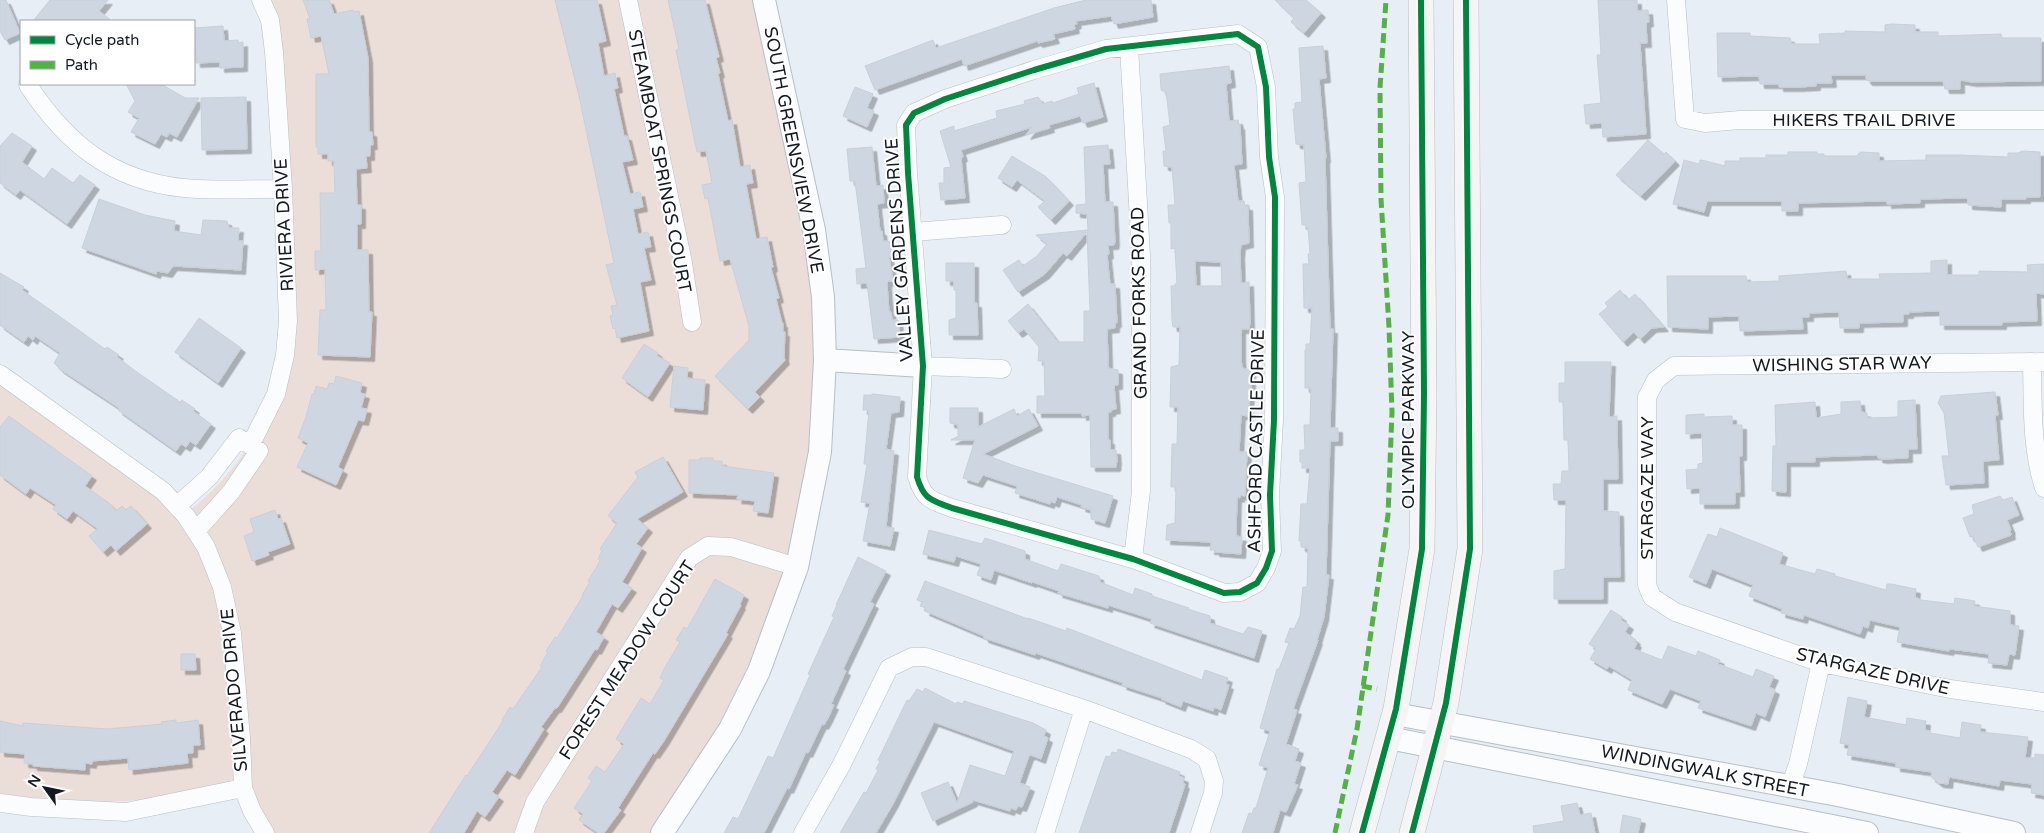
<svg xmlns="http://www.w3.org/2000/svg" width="2044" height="833" font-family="'Varela Round',sans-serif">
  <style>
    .green { fill: #ebded8 }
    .building { fill: #ced7e1; stroke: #c8cfd7; fill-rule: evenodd; filter: url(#shadow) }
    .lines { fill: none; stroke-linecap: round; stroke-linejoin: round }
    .minor-casing { stroke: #b7bec6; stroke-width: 19 }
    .tertiary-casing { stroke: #b7bec6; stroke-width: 24 }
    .secondary-casing { stroke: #b7bec6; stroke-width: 26 }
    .minor { stroke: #fbfcfe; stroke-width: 18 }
    .tertiary { stroke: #fbfcfe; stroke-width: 22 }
    .secondary { stroke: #f6f5f5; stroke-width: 25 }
    .quiet { stroke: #54b145; stroke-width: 5; stroke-dasharray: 10 5; stroke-linecap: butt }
    .cycleway-casing { stroke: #fff; stroke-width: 9 }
    .cycleway { stroke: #00873e; stroke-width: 6 }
    .labels { text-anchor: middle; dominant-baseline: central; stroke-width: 4; stroke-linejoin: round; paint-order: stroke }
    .street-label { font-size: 18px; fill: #121a22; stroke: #fff }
  </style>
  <defs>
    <filter id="shadow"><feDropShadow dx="4.5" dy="4.5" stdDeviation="0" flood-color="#0004"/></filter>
  </defs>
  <rect width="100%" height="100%" fill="#e7eef6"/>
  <path class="green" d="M270,0H764L825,359L785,603L663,833H274L261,810L251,784C218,789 185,796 152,799C103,804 49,802 0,793V364L154,475L189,511C232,476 256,442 276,390C282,376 281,349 282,333C289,244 285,154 284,64L281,38Z"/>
  <path class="building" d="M0,0H6L20,33L5,40L0,31Z
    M50,0H108L99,11L112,21H33Z
    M303,0H329L334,14L353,10L354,12L359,11L368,58L369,132H372L373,145H370V156H366L367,168L356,169L357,205H361V224H357V250H368L369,312H372L370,357L318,355L320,310H326L325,269L315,270V251H321L320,193H335L334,161H328V154H318V147H316V74H329L321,36L311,38L307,19H310Z
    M555,0H597L606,41L598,43L604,76L615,73L618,88L614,89L624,136H627L633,160L622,162L630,194L640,192L643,207L633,209L638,234L648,232L651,247L644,248L651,280L640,282L649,331L617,338L615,328L613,329L610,316L613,315L611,306L617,305L606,265L614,263L579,96Z
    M668,0H705L719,57L716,58L720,73L718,74L728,121L732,120L740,167L750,165L753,183L746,184L756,239L767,237L773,267L771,268L779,298L776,299L782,323H783V332H785L784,357L785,360L755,392L760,397L748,409L715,376L749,340V326L730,259L720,261L708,198L705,199L702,185L712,183L706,151L697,152L676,50L679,49Z
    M1086,0H1151L1153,17L1114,24L1111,16L1076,21L1077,24L1074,25L1075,29L1053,34L1055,39L1038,43L1037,41L964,66L962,59L875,90L865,66L933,40L936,48L1054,8Z
    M1275,0H1306L1321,13L1304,33L1291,22L1294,18Z
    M1598,0H1637V11L1648,10L1649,22L1646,23L1647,43H1640L1646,134L1603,137L1602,123L1586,124L1584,105L1601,103L1597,55H1601Z
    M1891,24L1915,25V32H1938V36L2001,34L2002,38H2041V81L1972,82L1960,80V89H1945L1943,81H1868L1866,79V75H1831L1832,83H1816V86L1799,87H1779V84H1760L1759,76L1718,77L1717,33H1750V36L1790,38L1792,44H1820L1819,34L1845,33V31L1885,32V25Z
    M223,26L224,41L238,40V43L243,42V67L220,68V62L196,63L194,28Z
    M1323,46L1326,78L1319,79L1326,158L1325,159L1330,329H1333L1330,428H1338V441H1330L1326,575H1329L1324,617L1317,640H1318L1293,709L1297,710L1286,744L1299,749L1295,761L1301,763L1294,784L1298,785L1286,812L1280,810L1273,833H1242L1249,813L1252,814L1254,808H1256L1268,768L1259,765L1270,731L1260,728L1277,669H1279L1289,643L1285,642L1290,628L1294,629L1300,616L1303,587H1307L1308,548L1301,547V541H1299L1301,504H1307L1310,468H1302V462H1300V450H1305L1304,425H1310L1311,388H1305V350H1306V344H1310L1312,308H1304L1303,264H1309L1308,254H1310L1308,227H1306V225H1302L1299,183L1306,182L1304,145L1296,144L1293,109H1295V103L1302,102L1299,48Z
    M1229,66L1231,83L1226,84L1229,121L1238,120L1239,125H1240L1242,164L1234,165L1238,201H1244L1245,206H1248L1249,243L1241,245L1240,254L1241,283L1249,282L1250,323L1249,329H1241V358L1242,368L1251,370V384L1248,416L1241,415L1239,452H1247L1245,496L1240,495V498L1237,497L1236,536L1242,537L1241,554L1215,552V550H1210L1211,542L1166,540L1167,525L1175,523L1176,487H1171V484L1172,444H1177L1178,407H1170L1171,367L1179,365L1180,327H1173L1172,321L1171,286H1175V284H1177L1175,248L1171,249V223H1169L1168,205H1175L1172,167L1164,166L1163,151H1166L1163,127L1170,125L1166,91H1162L1161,89L1160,74ZM1195,261L1221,262L1222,286H1196Z
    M1094,83L1103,117L1083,123L1080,116L1049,125L1050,128L1026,135L1032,127L961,150L963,157L961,158L965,198L941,200L939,183H944V168L951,167L940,131L954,126V131L997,118L996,111L1025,104L1024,101L1038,97L1043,104L1052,101L1053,103L1079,94L1077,88Z
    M126,84H161L185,98H199L177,137L169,133L167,137L161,134L155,144L131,132L139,118L128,112L135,101Z
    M855,87L873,94L867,108L874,111L867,127L843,116Z
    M246,97L247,149L202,150L201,98Z
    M12,133L32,146L22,162L44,179L52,168L73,183L80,175L95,185L67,224L20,190L16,195L0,183V146Z
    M1648,140L1664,154L1666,152L1675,161L1641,196L1616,175Z
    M1108,145L1110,164H1103L1105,202H1113L1115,242L1114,245H1108L1109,254L1107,255L1110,284H1115L1117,323H1115V328L1107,329L1108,358V368L1118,370V385H1114L1116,409L1111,410V412H1108V440H1110V450H1116L1117,460L1116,467H1091L1090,415L1082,416V413H1037V396H1045L1044,361H1038L1039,347L1024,329L1018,333L1008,321L1028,304L1058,342H1084V311H1090L1087,232L1067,256L1063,253L1045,274L1018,292L1003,270L1019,260L1023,266L1037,256L1047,244L1036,235L1088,230L1087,214L1076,213V205L1086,204L1084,147Z
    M872,147L876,186L883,185L884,203L877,204L880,231H882L883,241L892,242L893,256L889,257L893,281H888L887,284L889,312H891L892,320H898L900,337L874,339L867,283L857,284L856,269L866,268L855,181H850L847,149Z
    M2022,151L2040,152V197H2026V199H2001V207L1968,205V198L1920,199V203L1887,204V201L1798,203V211H1782V201H1707L1704,212L1673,204L1684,160L1699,164L1700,160L1706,161L1725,166V161H1740V158H1766V155H1788V152H1817V154H1824V156H1858V154L1861,152L1879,153V161L1926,160V155H1959L2008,157V153H2018Z
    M1012,156L1045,176L1069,201L1051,220L1038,207L1045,201L1017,180L1012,187L998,178Z
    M99,199L145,215L175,221L174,231L201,235L203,220L227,221L229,228H239L238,241H243L241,270L173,266L168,273L157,271L156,274L82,248Z
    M1947,260V275H1979V271L2028,272L2027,265L2044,264V294L2036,293L2037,321L2002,322V325H1940V311L1909,312V314H1903V322L1859,323V328H1840L1839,312L1809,313V317H1802L1803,329L1740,331L1739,316L1708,317V329L1668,327L1667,276H1746L1747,282L1779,281V276L1846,271L1847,279H1880L1879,274L1931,273V261Z
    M946,263H974V303H977L978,335H949V320L956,318V290H954V281H946Z
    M0,273L24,287L22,290L59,316L105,349L107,347L119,355L117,357L134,370L180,402L182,400L195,409L193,411L211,424L196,445L190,441L186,447L181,444L176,451L118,410L119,408L60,369L54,363L60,353L35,336L33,340L28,336L24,342L0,325Z
    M1620,290L1628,300L1635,294L1664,327L1652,328L1640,339L1634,332L1623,342L1599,314L1608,307L1605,303Z
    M199,318L241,348L218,383L175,352Z
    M644,344L658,353L657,356L670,363L648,397L622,378Z
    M1565,362H1611L1609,417L1617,416L1618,479H1603V511L1619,512L1620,577H1603V599H1554V571L1565,569L1566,500H1554L1553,484H1561L1562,471H1569L1568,440H1564L1563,402H1559V383H1565Z
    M674,366L688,368L687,378L705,380L703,410L670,407Z
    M336,376L362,383L360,393L365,394L361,408L367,409L364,421L358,420L338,467L343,470L336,485L297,467L308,443L298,438L306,417L312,394H314L316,386L327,389L329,383L334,384Z
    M1995,392L1998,415H1995L1999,460L1983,461L1984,483L1946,485L1942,456H1949L1944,413L1938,403L1941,396Z
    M872,394L900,397L899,412L891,413L886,449L894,451L886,527L894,528L890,546L863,541L870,503L861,502L867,464H864L869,410H863L864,395H872Z
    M1915,400L1917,449H1908V458L1883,459L1878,458V455L1815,457V462H1786V492L1772,491L1773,446H1776L1775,405L1815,402L1816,418L1841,414V402L1860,401L1861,412L1867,413V418L1898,417V401Z
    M950,408H978V427L1014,409L1017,416L1029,409L1038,426L983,454L1015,466L1113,496L1105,523L1091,519V510L1081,507L1082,505L1057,497L1055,503L1050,501V504L1015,493L1017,486L992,478L983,475L978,483L963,478L975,440H951L960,435H958V425L950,423Z
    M1704,414V417L1732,416V425H1742V456H1739L1740,492H1735V504H1700V488L1687,489L1686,470L1698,469V464L1703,463L1702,433L1686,434V415Z
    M9,416L92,476L85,486L109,503L116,511L122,506L126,510L131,506L147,524L116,551L111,545L103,552L89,536L98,529L73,511L67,519L53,509L56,505L30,488L26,494L0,475V427Z
    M663,457L683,492L637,519L648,528L636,544L642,548L622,582L632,588L618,608L612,604L596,632L604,637L597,650L595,649L557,708H555L541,727L544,729L515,775L507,770L492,792L499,797L485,817L477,811L464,833H429L466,775L467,776L503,721L502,720L510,707L513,709L542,667L540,666L548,652L546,651L555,637L557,638L583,596L582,595L590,582L588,581L600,561L598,559L602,551L600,549L617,523L608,516L638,477L635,472Z
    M700,458H713V461H722V466L774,473L768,513L753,511L755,501L737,499L738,495L689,493V460H700Z
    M2000,496L2003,500L2012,497L2019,515L2007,520L2011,530H2010L2011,535L1978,547L1973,536L1970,537L1963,518L1974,514L1972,505Z
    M275,510L278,519L281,518L290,544L268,552L269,555L252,561L244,536L254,532L250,519Z
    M1720,528L1783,553L1779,564L1815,574L1817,569L1835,574V576L1886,590L1887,584H1891L1916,589L1915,597L1921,600L1954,604L1955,598L1975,601L1974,606L2010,611V625L2019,626L2015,655L2009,654L2007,665L1988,663L1989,654L1950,649L1949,651L1897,642L1900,627L1870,620L1868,628L1863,626L1860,634L1804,615L1803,619L1781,613L1782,609L1749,596L1753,585L1712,569L1706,584L1689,577L1708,534L1717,537Z
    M929,530L982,544L985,538L1025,551V559L1058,571L1061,564L1099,576L1100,582L1133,595L1135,588L1152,594V596L1189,608L1188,609L1210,616V623L1243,634L1248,627L1262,631L1254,658L1150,623L1152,619L1108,605V608L1058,593L1059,591L1033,582L1032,583L994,570L991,580L977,575L981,564L956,556L954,562L923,554Z
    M858,557L886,571L870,602L874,604L843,669L846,671L831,704L834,705L828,718L824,725L822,724L808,753L806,752L789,789L787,788L784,794L764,833H724L733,817L738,819L768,756L773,758L810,675L808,674L834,617L832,616L837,605H836Z
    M715,579L744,595L740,604L741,605L726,633L728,634L664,741L655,754L653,753L618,808L621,810L604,833H598L579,820L583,814L574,808L592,781L588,778L596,766L605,772L624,744L616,739L641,698L650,704L664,680L660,678L664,669L680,642L676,640L684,627L687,629Z
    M925,581L1028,619V618L1066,631L1067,628L1202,680L1205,670L1228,678L1226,684L1229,685L1221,710L1214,707L1213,711L1183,701L1181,707L1161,699L1162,698L1122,685L1123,683L1036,653L1035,655L984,638V636L925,611L926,608L920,606L922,602L917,600Z
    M1611,610L1622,617L1621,620L1629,625L1625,632L1636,640L1635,642L1637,643L1634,649L1662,660L1668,646L1696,656L1698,651L1720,660L1718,664L1753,677L1756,669L1774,676L1769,687L1775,690L1765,717L1756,713L1751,726L1698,708L1701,701L1670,689L1662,704L1628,690L1632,680L1609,666L1607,669L1590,659L1596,649L1589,644Z
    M181,654H195L196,670H181Z
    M925,688L956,704L957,702L963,704L964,701L1033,723L1046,730L1044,736L1048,738L1041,759L1031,755L1029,756L1020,781V783L1030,787L1022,807L1018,806L1016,810L1011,808L1010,811L973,800V802L933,821L921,793L948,782L957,803L970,765L1005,776L1014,751L934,722L893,804L876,833H840L864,792L866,793L878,770L876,769L880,761L878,760L907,700L909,701L917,689L923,692Z
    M1848,697L1867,701L1864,717L1906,725L1907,718L1926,721L1925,730L1930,731V733L1960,738L1962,722L1981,725L1980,732L2028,737L2025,758H2035V754L2044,755V795L2031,793L2032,784L2000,780L1999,786L1949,777L1948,784L1939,783L1931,777L1932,772L1896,767V763L1847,755L1849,745L1840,743Z
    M176,720V723L198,720L200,745H193V753H187L188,763L129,770L128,758L92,761V764L85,763V770L33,766V764L24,763L25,754L0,752V721L23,726V723L107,729L162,724L161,722Z
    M1118,749L1180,772L1179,776L1184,778L1183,784H1185L1181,797L1169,833H1079L1103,764L1106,756L1110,757L1112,752L1117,753Z
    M1577,803L1580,815L1591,813L1595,833H1534L1533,826L1564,821L1561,806Z
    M1623,815L1641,819L1638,833H1620Z"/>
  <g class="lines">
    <defs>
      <path id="minor" d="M628,0L683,263L692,322
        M1676,0L1685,119L1705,123L1740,120H2044
        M1238,34L1258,47L1266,87L1269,157L1275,197L1274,420L1270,495L1272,551L1266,568L1257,583L1240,592L1224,593L1133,559L952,508C931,500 924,500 917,477L923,366L908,173L906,125L914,113L945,99L1034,70L1106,49Z
        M1129,47L1141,255V491L1133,559
        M28,85C66,143 112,181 184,188C216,191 250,189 283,189
        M913,232L1002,225
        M2032,362C2033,405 2031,447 2044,488
        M2044,362L1674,366L1656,380L1647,397V585L1652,597L1675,612L1821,663L1950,689L2044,702
        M923,366L1002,369
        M0,374L163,491L186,516L206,547L222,587L232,633L241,738L243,788L252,811L265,833
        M249,444L255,436L276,394L285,355L288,321L283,189L274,52L270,20L261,0
        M177,506L209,477L239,438L259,451L231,492L196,531
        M1790,787L1798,764L1821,663
        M0,803L31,807L126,812L243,788
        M524,833L535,802L689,558L708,546L731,547L797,567
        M803,833L842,764L889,668L912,657H926L987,677L1084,709L1191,749L1207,759L1214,781L1213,793L1200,833
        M1045,833L1084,709"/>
      <path id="tertiary" d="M825,360L923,366
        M1395,714L1838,795L2014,833
        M1389,738L1867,833
        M662,833L730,729L759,671L797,567L820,452L825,360L823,297L814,230L764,0"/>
      <path id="secondary" d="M1362,833L1396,709L1422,549L1424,394L1421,0
        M1412,833L1446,703L1470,549L1466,0"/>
    </defs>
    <use href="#minor" class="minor-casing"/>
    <use href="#tertiary" class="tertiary-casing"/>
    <use href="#secondary" class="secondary-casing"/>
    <use href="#minor" class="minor"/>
    <use href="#tertiary" class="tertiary"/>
    <use href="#secondary" class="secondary"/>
    <path class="quiet" d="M1362,686L1377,689
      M1335,833L1357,729L1388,515L1392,412L1389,327L1381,199L1380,88L1386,0"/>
    <defs>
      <path id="cycleway" d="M1238,34L1258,47L1266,87L1269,157L1275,197L1274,420L1270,495L1272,551L1266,568L1257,583L1240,592L1224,593L1133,559L952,508C931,500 924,500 917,477L923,366L908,173L906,125L914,113L945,99L1034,70L1106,49Z
        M1362,833L1396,709L1422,549L1424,394L1421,0
        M1412,833L1446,703L1470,549L1466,0"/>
    </defs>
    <use href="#cycleway" class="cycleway-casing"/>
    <use href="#cycleway" class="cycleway"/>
  </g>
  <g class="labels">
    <g class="street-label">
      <text x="1864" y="120">HIKERS TRAIL DRIVE</text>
      <text transform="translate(794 150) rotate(79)">SOUTH GREENSVIEW DRIVE</text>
      <text transform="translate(660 161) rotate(79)">STEAMBOAT SPRINGS COURT</text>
      <text transform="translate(284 225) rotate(-93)">RIVIERA DRIVE</text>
      <text transform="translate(899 250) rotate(-94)">VALLEY GARDENS DRIVE</text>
      <text transform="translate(1139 303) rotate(-91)">GRAND FORKS ROAD</text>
      <text transform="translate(1842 364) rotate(-1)">WISHING STAR WAY</text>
      <text transform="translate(1408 420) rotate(-90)">OLYMPIC PARKWAY</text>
      <text transform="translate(1256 441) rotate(-89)">ASHFORD CASTLE DRIVE</text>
      <text transform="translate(1647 488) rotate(-90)">STARGAZE WAY</text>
      <text transform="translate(627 660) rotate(-57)">FOREST MEADOW COURT</text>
      <text transform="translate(1873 671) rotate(13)">STARGAZE DRIVE</text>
      <text transform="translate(234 690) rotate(-95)">SILVERADO DRIVE</text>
      <text transform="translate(1705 771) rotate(11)">WINDINGWALK STREET</text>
    </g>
  </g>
  <rect x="20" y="20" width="175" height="65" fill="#ffffff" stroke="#a0a3a7"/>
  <rect x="30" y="36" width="25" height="8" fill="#00873e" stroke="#a0a3a7"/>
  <text x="65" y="45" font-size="15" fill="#121a22">Cycle path</text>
  <rect x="30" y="61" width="25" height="8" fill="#54b145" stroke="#a0a3a7"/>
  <text x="65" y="70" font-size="15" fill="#121a22">Path</text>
  <g transform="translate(45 788) rotate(303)" stroke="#ffffff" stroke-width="4" paint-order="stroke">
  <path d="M0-4L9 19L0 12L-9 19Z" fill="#121a22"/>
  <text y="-8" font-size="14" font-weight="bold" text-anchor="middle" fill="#121a22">N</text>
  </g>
</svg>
